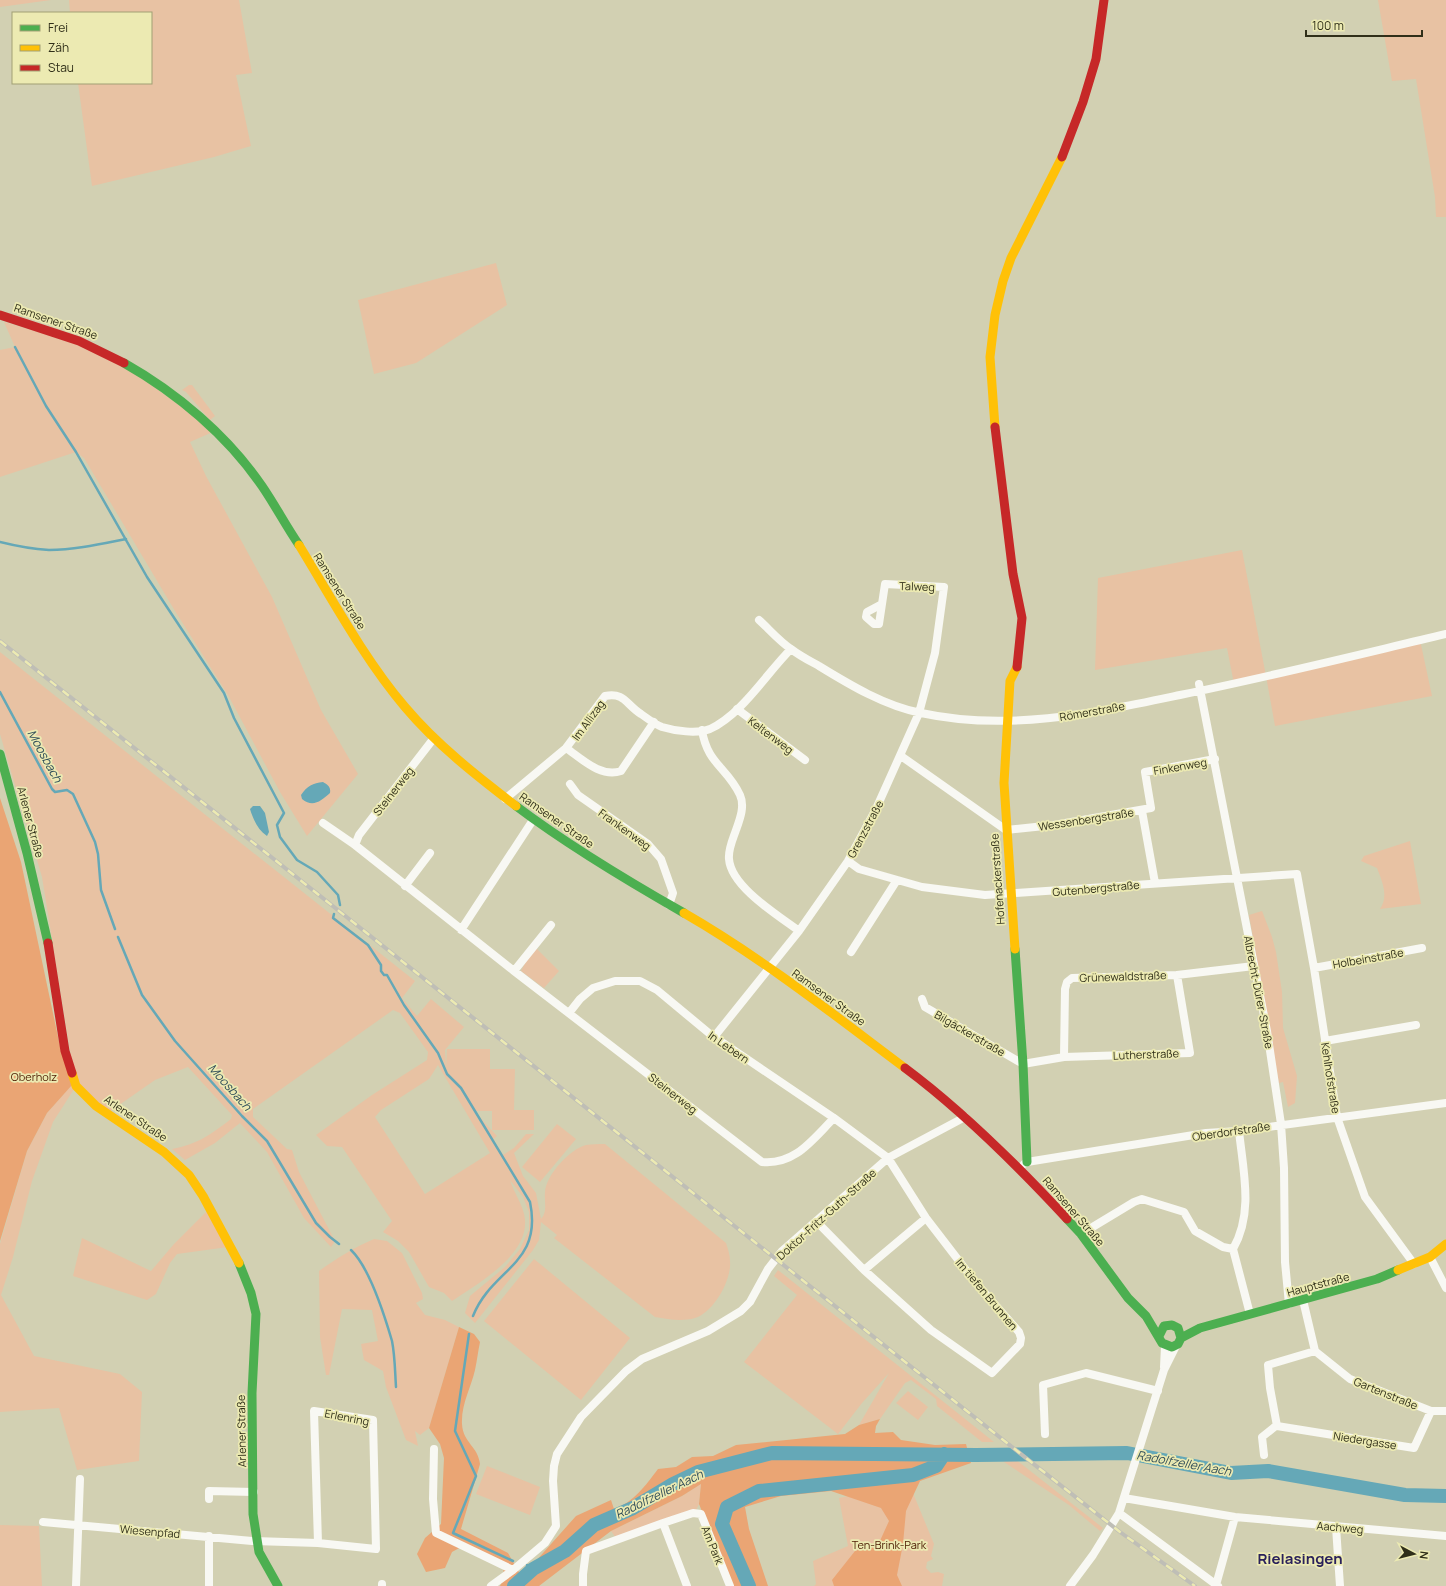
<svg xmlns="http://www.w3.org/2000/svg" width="1446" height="1586" font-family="Manrope,sans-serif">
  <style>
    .green { fill: #e8c2a3; fill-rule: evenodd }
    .forest { fill: #eaa574 }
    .water { fill: #65a8b7 }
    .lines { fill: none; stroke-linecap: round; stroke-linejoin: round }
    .stream { stroke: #65a8b7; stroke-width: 2.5 }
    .river { stroke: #65a8b7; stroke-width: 14 }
    .street { stroke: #f8f8f3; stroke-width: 8 }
    .fast { stroke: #4caf50; stroke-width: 9 }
    .slow { stroke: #ffc107; stroke-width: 9 }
    .jam { stroke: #c62828; stroke-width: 9 }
    .rail-casing { stroke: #bfbeb6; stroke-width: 4 }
    .rail { stroke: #eceab2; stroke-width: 2.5; stroke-dasharray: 8; stroke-linecap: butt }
    .labels { text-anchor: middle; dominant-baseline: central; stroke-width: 3.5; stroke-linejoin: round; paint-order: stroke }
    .street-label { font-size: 11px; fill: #302f19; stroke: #eceab2 }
    .park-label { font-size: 11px; fill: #512107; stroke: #eceab2 }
    .water-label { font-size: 12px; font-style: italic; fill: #304d59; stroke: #eceab2 }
    .district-label { font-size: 15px; font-weight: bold; fill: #2a215b; stroke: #eceab2 }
  </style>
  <rect width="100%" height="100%" fill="#d2d0b2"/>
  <path class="green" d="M0,0H51L0,7Z
    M69,0H239L252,73L236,75L251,146L214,157L92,186L78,83H151V13H70Z
    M1378,0H1446V217H1436L1435,197L1416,79L1392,81Z
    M496,263L507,305L416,363L374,374L358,300Z
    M4,322L103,350L215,431L190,442L206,476L272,597L321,710L358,774L307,836L280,792L228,695L175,611L84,458L76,452L0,477V350L15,347Z
    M189,385H192L215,416L210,420L186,392L182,390Z
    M1242,550L1266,676L1420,640L1432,696L1275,726L1266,676L1234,684L1227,648L1095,670L1098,578Z
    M0,652L415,981L402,998L417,1016L431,999L464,1027L445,1050L446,1069L447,1049H490V1069H515L514,1110H534V1130H492V1111H474L497,1136L493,1139L503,1155L514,1148L526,1134H534L514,1153L523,1176L536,1193L541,1219C548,1211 544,1202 545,1192C546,1175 570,1149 586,1145C592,1144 599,1144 605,1144L726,1243C728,1249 730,1255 730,1261C732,1280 713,1313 695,1318C681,1322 668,1319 655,1317L554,1238L557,1235L541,1222L539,1240L533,1250L475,1323L465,1313L470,1296L505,1267L520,1249L529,1230V1212L523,1197L510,1180C514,1194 524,1205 525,1220C528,1256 477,1284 452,1301L444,1293L429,1287L409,1252L398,1241L383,1232L392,1221L342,1147L327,1146L316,1135L372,1095L427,1060L428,1052L400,1013L393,1010L253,1109V1117L287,1149L292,1150L299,1172L335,1241L331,1247L304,1218L267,1152L240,1123L215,1143L185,1160L172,1149C198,1144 210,1135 231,1119L232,1115L188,1067L155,1080L109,1112L76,1086L53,1122L32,1181L13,1257L1,1295L34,1356L120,1374L142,1392L139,1461L77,1470L59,1408L0,1412V1244L27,1151L47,1113L75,1081L42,877L0,734ZM438,1065L490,1153L425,1194L375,1117L381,1110L429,1079Z
    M1410,841L1421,904L1380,909C1389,896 1382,881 1377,868L1361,861L1364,856Z
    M1262,911L1272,937L1276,952L1282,992L1283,1028L1297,1076L1295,1103L1288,1107L1283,1082L1279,1083L1249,915Z
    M534,946L559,971L544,988L521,971Z
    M557,1124L576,1139L540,1182L522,1167Z
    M207,1211L228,1247L177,1254L170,1263L156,1294L147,1300L73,1276L82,1238L151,1271L174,1244Z
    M374,1239L387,1241L402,1253L422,1293L423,1299L416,1303L425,1315L445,1320L459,1327L429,1428L420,1435L415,1431L418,1446L406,1440L386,1387L383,1371L364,1360L361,1344L378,1341L372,1310L342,1309L329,1375H326L320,1337L319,1271C337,1258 355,1247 374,1239Z
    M534,1259L630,1338L581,1400L484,1321Z
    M778,1270L994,1442H982L937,1406L936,1399L911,1380L905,1383L880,1419L859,1425L889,1373L862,1403L838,1434L744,1362L797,1295L774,1276Z
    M908,1391L928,1407L918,1420L896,1403Z
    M1015,1459L1103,1528L1100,1531L1069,1505L1001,1460Z
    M487,1466L540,1487L530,1515L476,1494Z
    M920,1481L913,1493L934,1544L931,1556L933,1559L927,1562L926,1568L931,1573L938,1572L944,1574L942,1586H814L816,1584L813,1561L848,1546L839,1498Z
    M701,1484L699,1504L696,1510L616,1538L611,1531L682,1496Z
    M0,1525L39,1526L42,1586H0Z"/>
  <path class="forest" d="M0,798L21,862L61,1051L72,1085L47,1113L27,1151L0,1241Z
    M459,1327L474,1334L480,1342C478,1351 477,1361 475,1370C471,1388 461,1404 462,1424C463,1443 478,1446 480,1464L461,1529L508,1553L520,1574L535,1562L576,1516L611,1500L614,1509C634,1502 645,1486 658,1469L676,1467L692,1457L713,1456L736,1445L845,1434L859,1425L880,1419L876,1426L875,1433L893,1432L901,1440L935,1445L966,1444L971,1463L920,1481L906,1511L903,1544L897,1575L902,1586H834L832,1580L855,1551L879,1543L889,1521L881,1508L831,1491L781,1496L745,1507L749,1529L768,1586H733L699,1504L701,1484L682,1496L611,1531L539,1586H500L504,1577L503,1565L463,1546L452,1552L445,1568L426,1572L417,1554L425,1538L441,1524L444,1458L440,1444L429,1428Z"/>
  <path class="water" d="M323,782C328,785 331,787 330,793C321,801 313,808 302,799L301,795C307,786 313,783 323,782Z
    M253,806H260L265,813L269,832L267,836C258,830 253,819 250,809Z"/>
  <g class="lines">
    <path class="stream" d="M15,347L46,406L76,452L147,577L224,693L234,718L284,813L277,825L280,837L297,860L317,872L338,895L340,905
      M0,542C16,546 32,549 49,550C75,550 101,544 126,539
      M0,692L52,789L55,792L67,790L73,794L95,842L98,854L101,890L115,929
      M334,914L333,918L368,945L381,965V971L384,975H387L404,1005L438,1053L447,1074L461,1088L530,1202C543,1265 492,1268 473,1316
      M118,937L142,995L175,1041L242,1116L267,1141L316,1223L330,1237L339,1244
      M351,1250C369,1267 385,1317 392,1341C395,1356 395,1372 396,1387
      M469,1334L455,1431L476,1476L453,1533L513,1561
      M527,1565L533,1569"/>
    <path class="river" d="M514,1586L533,1569L565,1551L594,1525L633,1508L673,1484L698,1472L772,1453L976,1455L1127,1453L1231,1473L1268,1471L1405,1495L1446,1496
      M749,1586L722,1524L727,1507L759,1491L913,1475L936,1466L944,1454"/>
    <path class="street" d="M759,620C769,629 779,641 791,649C800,656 810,661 819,666C850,685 885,706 921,713C1008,732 1094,713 1180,695C1269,677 1357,655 1446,634
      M1199,684L1267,1031L1281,1124L1284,1168L1285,1262L1289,1304
      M737,709L805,760
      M702,730C707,764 728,768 740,795C745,806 740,819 736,830C733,839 728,849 729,859C731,887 779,916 799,931
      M566,748C582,759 601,778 621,771L654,722
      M901,756L1006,830L1054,825L1151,808L1145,772L1215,759
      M570,784L578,795L648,844L661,859L673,893L669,905
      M505,799L566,748L605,696C625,692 626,705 641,714C647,718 654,724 662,727C675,731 697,734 710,729C742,714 766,674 791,649
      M1142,811L1155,883
      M323,823L355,845L514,971L762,1162C795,1165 812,1140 834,1118
      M355,845L359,835L434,738
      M848,861L859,869L922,887L985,895L1297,874L1314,968L1337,1117L1365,1197L1414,1264
      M405,886L430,853
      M461,930L533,820
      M851,952L897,880
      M1314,968L1422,948
      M514,971L551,925
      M922,999L925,1007L1023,1064L1064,1057L1190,1053L1177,975
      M569,1013L580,999L593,988L615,981H640L657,990L710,1034L834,1118L888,1158L926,1218L976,1283L1019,1332L1021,1338L1020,1344L992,1373L931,1330L864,1270L816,1221
      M714,1037L799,931L848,861L876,809L919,713L935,653L944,587L885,584L882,604L867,612L866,617L874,624H879L882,604
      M1325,1041L1416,1025
      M1064,1057L1065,989L1067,982L1072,978L1177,975L1254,966
      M1239,1131C1243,1170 1254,1213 1233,1249L1250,1314
      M1024,1164L1027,1162L1206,1133L1239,1131L1446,1103
      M1081,1234L1134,1202L1142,1199L1184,1212L1195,1231L1223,1247L1233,1249
      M1430,1257L1446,1288
      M864,1270L926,1218
      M1303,1300L1315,1351L1350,1379L1431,1411H1446
      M1315,1351L1268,1365L1270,1388L1277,1426L1414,1448L1431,1411
      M1164,1367L1165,1346
      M1045,1434L1043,1385L1086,1373L1158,1391
      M434,1449L433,1499L436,1533L513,1570
      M1264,1455L1262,1437L1277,1425
      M1124,1498L1235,1517L1446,1536
      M209,1499V1491L254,1492
      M1119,1513L1218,1586
      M43,1522L252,1541L318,1543L376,1549L373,1420L314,1411L318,1543
      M1336,1527L1340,1586
      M382,1584V1586
      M1216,1585L1235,1517
      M76,1586L80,1479
      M209,1586V1536
      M491,1586L513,1570L545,1543L556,1526L553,1481L554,1466L557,1454L581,1417L626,1371L642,1359L708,1331L741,1311L750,1302L768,1269L782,1251L888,1158L965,1117
      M583,1586V1574L586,1551L663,1523
      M687,1586L663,1523L693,1513L701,1514L730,1586
      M1070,1586L1093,1555L1119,1513L1164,1370L1176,1346"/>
    <path class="fast" d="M124,363C177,393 227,435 262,486C275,505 286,526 299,545
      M0,754L27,853L48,943
      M516,806C569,846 626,880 684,913
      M1015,949L1023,1064L1027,1162
      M1067,1219L1081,1234L1128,1298L1146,1316L1162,1343L1172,1347L1178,1344L1181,1338L1178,1328L1172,1325L1164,1326L1159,1336
      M239,1263L251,1293L256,1314L252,1393L253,1514L259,1552L278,1586
      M1181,1338L1200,1328L1377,1279L1398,1270"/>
    <path class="slow" d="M995,427L990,357L995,315L1003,281L1011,258L1062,157
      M299,545C332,599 365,660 405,707C437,745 477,776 516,806
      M684,913C762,958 833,1014 905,1068
      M1015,949L1004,783L1010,681L1017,667
      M72,1073L76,1086L96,1106L164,1152L189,1175L203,1196L239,1263
      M1398,1270L1430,1257L1446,1244"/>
    <path class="jam" d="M1062,157L1083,102L1096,59L1104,0
      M0,315L79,341L124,363
      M995,427L1013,574L1022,618L1017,667
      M48,943L65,1051L72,1073
      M905,1068C964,1112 1017,1165 1067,1219"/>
    <defs>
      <path id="rail" d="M0,641L1007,1443L1120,1532L1195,1586"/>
    </defs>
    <use href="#rail" class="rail-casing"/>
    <use href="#rail" class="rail"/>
  </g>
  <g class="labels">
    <g class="street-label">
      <text transform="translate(56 321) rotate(19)">Ramsener Straße</text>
      <text transform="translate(917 586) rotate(2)">Talweg</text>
      <text transform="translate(340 591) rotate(58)">Ramsener Straße</text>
      <text transform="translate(1092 711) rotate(-10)">Römerstraße</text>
      <text transform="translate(588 720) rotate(-54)">Im Allizag</text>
      <text transform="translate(771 735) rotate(37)">Keltenweg</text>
      <text transform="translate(1180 766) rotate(-10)">Finkenweg</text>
      <text transform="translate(393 791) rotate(-52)">Steinerweg</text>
      <text transform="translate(1086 819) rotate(-9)">Wessenbergstraße</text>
      <text transform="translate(557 820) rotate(35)">Ramsener Straße</text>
      <text transform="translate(31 822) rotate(75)">Arlener Straße</text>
      <text transform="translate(625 829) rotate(36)">Frankenweg</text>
      <text transform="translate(865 829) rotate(-62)">Grenzstraße</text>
      <text transform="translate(997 879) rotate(-94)">Hofenackerstraße</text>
      <text transform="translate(1096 888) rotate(-5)">Gutenbergstraße</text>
      <text transform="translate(1368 958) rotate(-10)">Holbeinstraße</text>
      <text transform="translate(1123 976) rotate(-2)">Grünewaldstraße</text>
      <text transform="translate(1259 992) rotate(79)">Albrecht-Dürer-Straße</text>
      <text transform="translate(829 997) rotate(36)">Ramsener Straße</text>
      <text transform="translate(970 1033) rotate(30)">Bilgäckerstraße</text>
      <text transform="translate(729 1047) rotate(35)">In Lebern</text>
      <text transform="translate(1146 1054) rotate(-2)">Lutherstraße</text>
      <text transform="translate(1331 1078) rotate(81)">Kehlhofstraße</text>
      <text transform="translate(673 1093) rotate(38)">Steinerweg</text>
      <text transform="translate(136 1118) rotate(34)">Arlener Straße</text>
      <text transform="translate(1231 1131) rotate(-8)">Oberdorfstraße</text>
      <text transform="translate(1074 1211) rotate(49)">Ramsener Straße</text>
      <text transform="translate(826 1214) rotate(-42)">Doktor-Fritz-Guth-Straße</text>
      <text transform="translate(1318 1284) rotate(-15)">Hauptstraße</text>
      <text transform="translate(987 1294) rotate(50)">Im tiefen Brunnen</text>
      <text transform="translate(1386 1393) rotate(22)">Gartenstraße</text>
      <text transform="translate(347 1417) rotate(11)">Erlenring</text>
      <text transform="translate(241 1431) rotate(-91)">Arlener Straße</text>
      <text transform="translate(1365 1440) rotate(9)">Niedergasse</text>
      <text transform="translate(1340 1527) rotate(5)">Aachweg</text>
      <text transform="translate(150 1531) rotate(5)">Wiesenpfad</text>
      <text transform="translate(713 1545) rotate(68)">Am Park</text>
    </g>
    <g class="park-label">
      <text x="34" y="1076">Oberholz</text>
      <text x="889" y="1544">Ten-Brink-Park</text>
    </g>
    <g class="water-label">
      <text transform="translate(45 756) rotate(61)">Moosbach</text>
      <text transform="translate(230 1087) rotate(48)">Moosbach</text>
      <text transform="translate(1184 1463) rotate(10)">Radolfzeller Aach</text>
      <text transform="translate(659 1494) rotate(-26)">Radolfzeller Aach</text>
    </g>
    <g class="district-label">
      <text x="1300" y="1558">Rielasingen</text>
    </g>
  </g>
  <rect x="12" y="12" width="140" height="72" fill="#eceab2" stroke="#a19f75"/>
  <rect x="20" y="25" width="20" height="6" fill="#4caf50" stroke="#a19f75"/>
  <text x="48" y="32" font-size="12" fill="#302f19">Frei</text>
  <rect x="20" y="45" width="20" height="6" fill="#ffc107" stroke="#a19f75"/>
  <text x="48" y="52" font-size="12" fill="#302f19">Zäh</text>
  <rect x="20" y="65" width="20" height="6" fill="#c62828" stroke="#a19f75"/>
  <text x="48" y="72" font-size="12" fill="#302f19">Stau</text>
  <g transform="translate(1414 1554) rotate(97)" stroke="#eceab2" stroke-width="3" paint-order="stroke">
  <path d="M0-3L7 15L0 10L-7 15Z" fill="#302f19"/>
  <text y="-6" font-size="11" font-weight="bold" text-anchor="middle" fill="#302f19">N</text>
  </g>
  <path d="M1306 30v6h116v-6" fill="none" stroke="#302f19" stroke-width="2"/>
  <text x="1312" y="30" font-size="12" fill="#302f19" stroke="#eceab2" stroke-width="3" paint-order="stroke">100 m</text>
</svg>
